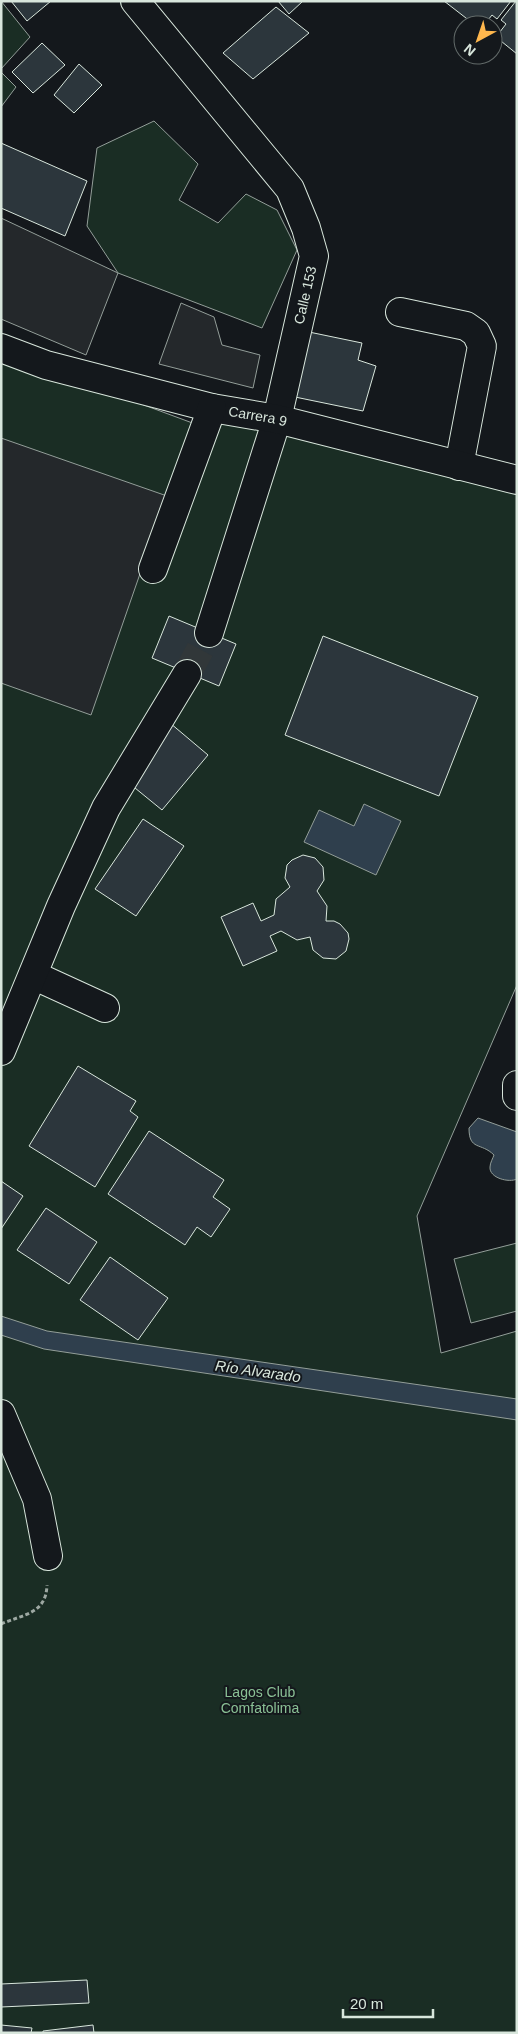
<svg xmlns="http://www.w3.org/2000/svg" width="518" height="2034" font-family="Arial,sans-serif">
  <style>
    .green { fill: #1a2d24; stroke: #939e99 }
    .parking { fill: #24282b; stroke: #939e99 }
    .water { fill: #2f3f4d; stroke: #939e99 }
    .building { fill: #2c363c; stroke: #d8e6dc }
    .lines { fill: none; stroke-linecap: round; stroke-linejoin: round }
    .minor-tunnel { stroke: #313739; stroke-width: 28; stroke-dasharray: 28 14; stroke-linecap: butt }
    .minor-casing { stroke: #d8e6dc; stroke-width: 30 }
    .path { stroke: #9da8a2; stroke-width: 3; stroke-dasharray: 4 2.5; stroke-linecap: butt }
    .minor { stroke: #14181c; stroke-width: 28 }
    .labels { text-anchor: middle; dominant-baseline: central; stroke-width: 4; stroke-linejoin: round; paint-order: stroke }
    .street-label { font-size: 14px; fill: #d8e6dc; stroke: #14181c }
    .park-label { font-size: 14px; fill: #8ac095; stroke: #14181c }
    .water-label { font-size: 15px; font-style: italic; fill: #d8e6dc; stroke: #14181c }
  </style>
  <rect width="100%" height="100%" fill="#14181c"/>
  <path class="green" d="M1,1L30,37L1,69Z
    M1,72L16,87L1,107Z
    M154,121L198,164L179,200L218,223L246,194L277,210L297,250L262,328L118,273L87,226L97,148Z
    M1,352L214,431L217,414L517,483V985L417,1216L441,1353L517,1331V2033H1Z
    M517,1243V1311L471,1323L454,1259Z"/>
  <path class="parking" d="M1,218L118,273L86,355L1,319Z
    M181,303L214,317L222,345L260,355L253,388L159,364Z
    M1,438L167,496L91,715L1,683Z"/>
  <path class="water" d="M364,804L401,821L376,875L304,842L319,810L354,826Z
    M478,1118L517,1132V1179C509,1183 489,1178 490,1167C490,1163 493,1158 494,1155C481,1142 469,1151 469,1128Z
    M1,1316L47,1331L517,1399V1420L44,1349L1,1335Z"/>
  <path class="building" d="M11,1H51L27,21Z
    M278,1H303L289,14Z
    M444,1H511L497,19L492,15L484,25H475Z
    M516,1H517V54L496,37L506,24L501,20Z
    M276,7L309,33L253,79L223,53Z
    M42,43L65,65L33,93L12,72Z
    M79,64L102,85L74,113L54,95Z
    M1,143L87,181L65,236L1,208Z
    M309,332L362,343L358,360L376,366L363,411L295,397Z
    M169,616L236,644L219,686L152,658Z
    M323,636L478,697L439,796L285,735Z
    M170,723L208,755L162,810L124,779Z
    M143,819L184,846L136,916L95,889Z
    M303,855L315,858L323,867L324,880L317,891L327,906L326,921H334L340,924L348,933L349,939L346,951L336,959L323,958L313,950L310,937L297,940L281,931L270,936L277,951L243,966L221,917L253,903L261,921L274,915L276,899L290,887L285,878L287,865L292,860Z
    M78,1066L136,1101L130,1111L138,1117L95,1187L29,1146Z
    M149,1131L224,1180L213,1197L230,1209L211,1237L197,1227L185,1245L108,1194Z
    M1,1181L23,1196L1,1229Z
    M46,1208L97,1242L69,1284L17,1250Z
    M110,1257L168,1298L138,1340L80,1300Z
    M87,1980L89,2003L1,2007V1984Z
    M1,2025L32,2028L31,2033H1Z
    M93,2025L94,2033H43V2031Z"/>
  <g class="lines">
    <path class="minor-tunnel" d="M187,674L209,633"/>
    <defs>
      <g id="minor">
        <path d="M135,1L290,189L306,228L314,256L277,419L209,633"/>
        <path d="M400,312L466,326L476,333L482,346L459,466"/>
        <path id="s1" d="M1,348L46,365L212,408L277,419L517,480"/>
        <path d="M153,569L212,408"/>
        <path d="M33,975L105,1008"/>
        <path d="M1,1051L61,906L106,808L187,674"/>
        <path d="M517,1085V1096"/>
        <path d="M1,1414L37,1499L48,1556"/>
      </g>
    </defs>
    <use href="#minor" class="minor-casing"/>
    <path class="path" d="M1,1624C24,1614 46,1614 47,1585"/>
    <use href="#minor" class="minor"/>
  </g>
  <g class="labels">
    <g class="street-label">
      <text transform="translate(305 295) rotate(-77)">Calle 153</text>
      <text stroke="none"><textPath href="#s1" startOffset="266">Carrera 9</textPath></text>
    </g>
    <g class="park-label">
      <text x="260" y="1692">Lagos Club<tspan x="260" dy="16">Comfatolima</tspan></text>
    </g>
    <g class="water-label">
      <text transform="translate(258 1371) rotate(8)">Río Alvarado</text>
    </g>
  </g>
  <rect width="518" height="2034" fill="none" stroke="#d8e6dc" stroke-width="5"/>
  <g transform="translate(478 40) rotate(220)"><circle r="24" fill="#14181c" stroke="#626a69"/>
  <path d="M0-4L9 19L0 12L-9 19Z" fill="#ffb74d"/>
  <text y="-8" font-size="14" font-weight="bold" text-anchor="middle" fill="#d8e6dc">N</text>
  </g>
  <path d="M343 2009v8h90v-8" fill="none" stroke="#d8e6dc" stroke-width="2.5"/>
  <text x="350" y="2009" font-size="15" fill="#d8e6dc" stroke="#14181c" stroke-width="4" paint-order="stroke">20 m</text>
</svg>
